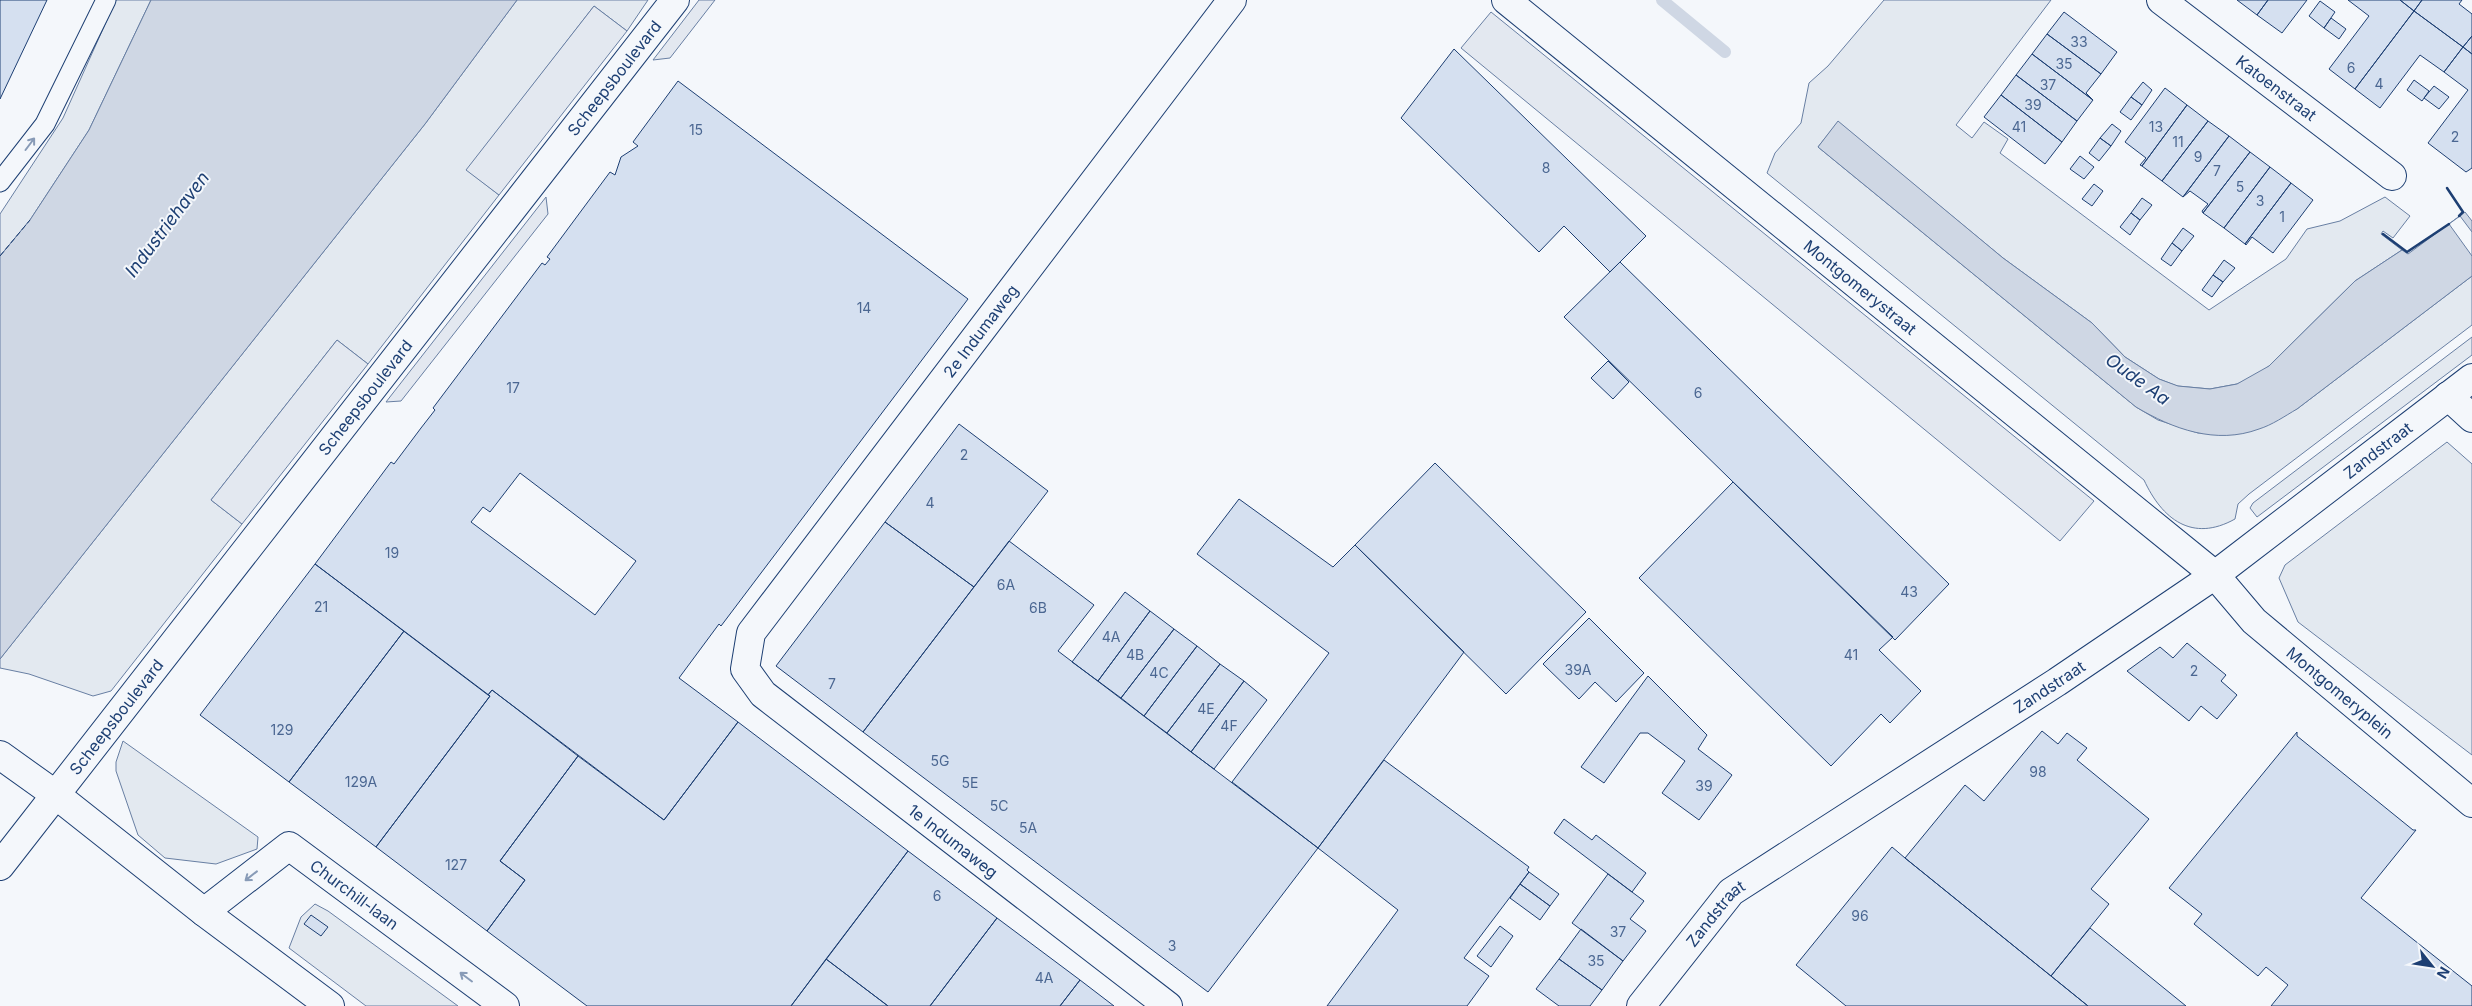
<svg xmlns="http://www.w3.org/2000/svg" width="2472" height="1006" font-family="Inter,sans-serif">
  <style>
    .green { fill: #e3e9f0; stroke: #687fa3 }
    .parking { fill: #e3e8f0; stroke: #687fa3 }
    .water { fill: #cfd7e4; stroke: #687fa3 }
    .pier { fill: #f4f7fb; stroke: #687fa3 }
    .lines { fill: none; stroke-linecap: round; stroke-linejoin: round }
    .stream { stroke: #cfd7e4; stroke-width: 12 }
    .building { fill: #d5e0f0; stroke: #1d3f73; fill-rule: evenodd }
    .service-casing { stroke: #1d3f73; stroke-width: 21 }
    .minor-casing { stroke: #1d3f73; stroke-width: 30 }
    .tertiary-casing { stroke: #1d3f73; stroke-width: 30 }
    .service { stroke: #f4f7fb; stroke-width: 19 }
    .minor { stroke: #f4f7fb; stroke-width: 28 }
    .tertiary { stroke: #f4f7fb; stroke-width: 28 }
    .fence { stroke: #1d3f73; stroke-width: 1; stroke-dasharray: 6 2.5; stroke-linecap: butt }
    .wall { stroke: #1d3f73; stroke-width: 2.5 }
    .oneway { stroke: #889bb7 }
    .labels { text-anchor: middle; dominant-baseline: central; stroke-width: 4; stroke-linejoin: round; paint-order: stroke }
    .number-label { font-size: 14px; fill: #4b6792 }
    .street-label { font-size: 16px; fill: #1d3f73; stroke: #f4f7fb }
    .water-label { font-size: 18px; font-style: italic; fill: #1d3f73; stroke: #f4f7fb }
  </style>
  <rect width="100%" height="100%" fill="#f4f7fb"/>
  <path class="green" d="M116,0H151L89,130L30,220L0,256V214L63,118Z
    M517,0H648L627,31L594,6L467,170L499,195L368,364L337,340L211,500L242,524L111,691L93,696L29,674L0,668V659L425,124Z
    M1884,0H2051L1956,125L1972,138L1984,122L2008,139L2000,153L2209,310L2286,259L2307,229L2340,221L2385,197L2410,216L2393,238L2383,231L2381,234L2402,250L2355,281L2269,366L2256,376L2237,384L2210,389L2177,386L2159,379L2125,357L2092,323L2003,258L1838,122L1818,147L2136,407L2158,420L2198,433L2235,434L2297,409L2472,276V325L2249,494L2238,504L2235,519C2192,543 2162,519 2144,480L1767,173L1775,153L1801,123L1809,83L1828,66Z
    M2472,337V355L2257,517L2250,508L2253,503Z
    M2447,442L2472,464V755L2298,622L2279,578L2285,565Z
    M123,741L258,837L257,849L216,864L165,858L138,835L116,771V762Z
    M315,904L328,911L458,1006H366L289,948L301,917Z"/>
  <path class="parking" d="M699,0H715L670,58L653,60Z
    M594,6L627,31L499,195L466,170Z
    M1491,12L2094,501L2060,541L1461,48Z
    M546,197L548,214L401,401L386,402Z
    M337,340L368,364L242,524L211,500Z"/>
  <path class="water" d="M151,0H517L425,124L0,659V256L30,220L89,130Z
    M1838,121L2003,258L2092,323L2125,357L2159,379L2178,386L2210,389L2237,384L2269,366L2355,281L2402,250L2408,254L2465,212L2472,221V276L2297,409C2285,416 2272,425 2259,429C2216,445 2173,429 2136,407L1818,147Z"/>
  <path class="pier" d="M2460,216L2472,232V256L2449,224Z"/>
  <g class="lines">
    <path class="stream" d="M1662,0L1725,52"/>
  </g>
  <path class="building" d="M0,0H47L0,99Z
    M2237,0H2268L2257,15Z
    M2268,0H2307L2282,33L2257,15Z
    M2348,0H2400L2414,11L2355,89L2329,69L2369,16Z
    M2400,0H2422L2414,11Z
    M2422,0H2462L2459,4L2472,14V36L2463,47L2414,11Z
    M2320,1L2335,12L2324,28L2309,16Z
    M2414,11L2463,47L2444,72L2420,55L2380,108L2355,89Z
    M2064,12L2117,52L2101,74L2047,34Z
    M2331,18L2346,29L2339,39L2324,28Z
    M2047,34L2101,74L2086,93L2093,100L2032,54Z
    M2472,36V54L2463,47Z
    M2463,47L2472,54V168L2466,172L2428,143L2468,90L2444,72Z
    M1454,49L1646,236L1610,272L1564,226L1539,252L1401,118Z
    M2032,54L2093,100L2077,121L2016,75Z
    M2016,75L2077,121L2062,142L2001,95Z
    M2414,80L2429,91L2422,101L2407,90Z
    M678,81L968,299L721,626L719,624L679,678L738,722L664,820L492,690L488,695L315,564L391,462L394,464L421,428L435,410L433,408L542,263L545,265L550,259L547,257L610,172L615,175L621,157L638,146L633,142ZM520,473L636,561L595,615L471,522L483,507L490,512Z
    M2143,82L2152,90L2142,105L2131,97Z
    M2434,86L2449,97L2439,109L2424,98Z
    M2165,88L2187,105L2142,166L2140,165L2146,158L2125,142Z
    M2001,95L2062,142L2045,164L1984,117Z
    M2131,97L2142,105L2131,120L2120,112Z
    M2187,105L2208,121L2162,181L2142,166Z
    M2208,121L2229,136L2183,197L2162,181Z
    M2112,124L2121,131L2111,146L2100,138Z
    M2229,136L2250,152L2203,213L2202,211L2208,204L2190,191L2183,197Z
    M2100,138L2111,146L2099,161L2089,153Z
    M2250,152L2270,167L2224,228L2203,213Z
    M2080,156L2094,167L2084,179L2070,169Z
    M2270,167L2291,183L2245,244L2224,228Z
    M2291,183L2313,200L2273,253L2252,237L2246,245L2245,244Z
    M2094,184L2103,191L2092,206L2082,199Z
    M2142,198L2152,205L2140,220L2131,213Z
    M2131,213L2140,220L2130,235L2120,227Z
    M2183,228L2194,236L2182,251L2172,243Z
    M2172,243L2182,251L2171,266L2161,259Z
    M2224,260L2235,268L2223,282L2213,275Z
    M1620,262L1949,584L1895,640L1564,317Z
    M2213,275L2223,282L2212,297L2202,290Z
    M1608,361L1629,382L1613,399L1591,378Z
    M959,424L1048,491L974,587L885,522Z
    M1435,463L1586,612L1506,694L1355,545Z
    M1733,482L1893,637L1879,650L1921,691L1890,723L1881,714L1831,766L1639,578Z
    M1239,499L1333,567L1355,545L1464,652L1318,848L1232,782L1329,653L1197,554Z
    M885,522L974,587L863,732L776,666Z
    M1009,541L1094,605L1058,651L1318,848L1208,992L863,732Z
    M315,564L404,631L289,782L200,715Z
    M1125,592L1150,611L1098,681L1072,662Z
    M1150,611L1174,629L1121,698L1098,681Z
    M1589,618L1644,673L1616,702L1595,682L1579,699L1543,664Z
    M1174,629L1197,646L1144,716L1121,698Z
    M404,631L490,696L376,847L289,782Z
    M2187,643L2226,675L2221,681L2237,695L2217,719L2201,706L2189,721L2127,671L2160,647L2173,658Z
    M1197,646L1220,664L1167,733L1144,716Z
    M1220,664L1244,681L1191,752L1167,733Z
    M1648,676L1707,735L1698,749L1732,775L1699,820L1662,793L1685,761L1648,733H1640L1604,783L1581,767Z
    M1244,681L1267,700L1214,769L1191,752Z
    M492,690L578,756L500,861L525,880L487,931L376,847L490,696L488,695Z
    M738,722L908,851L791,1006H587L487,931L525,880L500,861L578,756L664,820Z
    M2042,731L2058,744L2067,733L2087,748L2077,760L2149,819L2091,889L2109,904L2051,976L1905,858L1965,785L1984,801Z
    M2297,732V736L2413,830H2416L2361,898L2472,986V1006H2271L2288,985L2266,967L2258,976L2194,924L2202,914L2169,888Z
    M1384,760L1529,867L1527,870L1529,872L1464,958L1489,976L1467,1006H1327L1398,910L1318,848Z
    M1564,819L1592,840L1596,835L1646,873L1632,892L1554,833Z
    M1892,847L1905,858L2088,1006H1846L1796,965Z
    M908,851L997,918L930,1006H888L826,959Z
    M1529,872L1559,894L1550,906L1520,884Z
    M1608,874L1644,901L1630,919L1646,931L1623,961L1572,923Z
    M1520,884L1550,906L1540,920L1510,898Z
    M311,915L328,927L321,936L304,924Z
    M997,918L1080,980L1060,1006H930Z
    M1500,926L1513,936L1491,967L1477,956Z
    M2090,928L2186,1006H2088L2051,976Z
    M1581,929L1623,961L1602,990L1559,959Z
    M826,959L888,1006H791Z
    M1559,959L1602,990L1590,1006H1559L1536,989Z
    M1080,980L1114,1006H1060Z"/>
  <g class="lines">
    <defs>
      <path id="service" d="M0,182L45,124L106,0"/>
      <g id="minor">
        <path id="s1" d="M1506,0L2215,575L2254,621L2472,803"/>
        <path id="s2" d="M2161,0L2392,176"/>
        <path d="M2448,396L2472,418"/>
        <path id="s3" d="M0,866L675,0"/>
        <path id="s4" d="M204,912L289,846L505,1006"/>
        <path id="s5" d="M1168,1006L763,694L745,669L751,633L1232,0"/>
        <path id="s6" d="M1641,1006L1731,892L2057,682L2215,575L2472,378"/>
      </g>
      <path id="tertiary" d="M0,755L56,795L204,912L330,1006"/>
    </defs>
    <use href="#service" class="service-casing"/>
    <use href="#minor" class="minor-casing"/>
    <use href="#tertiary" class="tertiary-casing"/>
    <use href="#service" class="service"/>
    <use href="#minor" class="minor"/>
    <use href="#tertiary" class="tertiary"/>
    <path class="fence" d="M0,256L30,220"/>
    <path class="wall" d="M2447,188L2463,212L2459,216
      M2383,234L2407,252L2449,224"/>
  </g>
  <defs><path id="oneway-shaft" d="M-6 0H5M1.5-3L5.5 0L1.5 3" fill="none" stroke-width="1.6" stroke-linecap="round" stroke-linejoin="round" transform="scale(1.25)"/></defs>
  <g class="oneway">
    <use href="#oneway-shaft" transform="translate(30 144) rotate(-53)"/>
    <use href="#oneway-shaft" transform="translate(251 876) rotate(142)"/>
    <use href="#oneway-shaft" transform="translate(466 977) rotate(-143)"/>
  </g>
  <g class="labels">
    <g class="number-label">
      <text x="2079" y="41">33</text>
      <text x="2064" y="63">35</text>
      <text x="2351" y="67">6</text>
      <text x="2379" y="83">4</text>
      <text x="2048" y="84">37</text>
      <text x="2033" y="104">39</text>
      <text x="2019" y="126">41</text>
      <text x="2156" y="126">13</text>
      <text x="696" y="129">15</text>
      <text x="2455" y="136">2</text>
      <text x="2178" y="141">11</text>
      <text x="2198" y="156">9</text>
      <text x="1546" y="167">8</text>
      <text x="2217" y="170">7</text>
      <text x="2240" y="186">5</text>
      <text x="2260" y="200">3</text>
      <text x="2282" y="216">1</text>
      <text x="864" y="307">14</text>
      <text x="513" y="387">17</text>
      <text x="1698" y="392">6</text>
      <text x="964" y="454">2</text>
      <text x="930" y="502">4</text>
      <text x="392" y="552">19</text>
      <text x="1006" y="584">6A</text>
      <text x="1909" y="591">43</text>
      <text x="321" y="606">21</text>
      <text x="1038" y="607">6B</text>
      <text x="1111" y="636">4A</text>
      <text x="1135" y="654">4B</text>
      <text x="1851" y="654">41</text>
      <text x="1578" y="669">39A</text>
      <text x="2194" y="670">2</text>
      <text x="1159" y="672">4C</text>
      <text x="832" y="683">7</text>
      <text x="1206" y="708">4E</text>
      <text x="1229" y="725">4F</text>
      <text x="282" y="729">129</text>
      <text x="940" y="760">5G</text>
      <text x="2038" y="771">98</text>
      <text x="361" y="781">129A</text>
      <text x="970" y="782">5E</text>
      <text x="1704" y="785">39</text>
      <text x="999" y="805">5C</text>
      <text x="1028" y="827">5A</text>
      <text x="456" y="864">127</text>
      <text x="937" y="895">6</text>
      <text x="1860" y="915">96</text>
      <text x="1618" y="931">37</text>
      <text x="1172" y="945">3</text>
      <text x="1596" y="960">35</text>
      <text x="1044" y="977">4A</text>
    </g>
    <g class="street-label">
      <text stroke="none"><textPath href="#s3" startOffset="999">Scheepsboulevard</textPath></text>
      <text stroke="none"><textPath href="#s2" startOffset="145">Katoenstraat</textPath></text>
      <text stroke="none"><textPath href="#s1" startOffset="456">Montgomerystraat</textPath></text>
      <text stroke="none"><textPath href="#s5" startOffset="958">2e Indumaweg</textPath></text>
      <text stroke="none"><textPath href="#s3" startOffset="594">Scheepsboulevard</textPath></text>
      <text stroke="none"><textPath href="#s6" startOffset="929">Zandstraat</textPath></text>
      <text stroke="none"><textPath href="#s6" startOffset="524">Zandstraat</textPath></text>
      <text stroke="none"><textPath href="#s1" startOffset="1085">Montgomeryplein</textPath></text>
      <text stroke="none"><textPath href="#s3" startOffset="189">Scheepsboulevard</textPath></text>
      <text transform="translate(953 841) rotate(38)">1e Indumaweg</text>
      <text stroke="none"><textPath href="#s4" startOffset="189">Churchill-laan</textPath></text>
      <text stroke="none"><textPath href="#s6" startOffset="119">Zandstraat</textPath></text>
    </g>
    <g class="water-label">
      <text transform="translate(167 224) rotate(-53)">Industriehaven</text>
      <text transform="translate(2138 379) rotate(36)">Oude Aa</text>
    </g>
  </g>
  <g transform="translate(2432 966) rotate(120)" stroke="#f4f7fb" stroke-width="4" paint-order="stroke">
  <path d="M0-4L9 19L0 12L-9 19Z" fill="#1d3f73"/>
  <text y="-8" font-size="14" font-weight="bold" text-anchor="middle" fill="#1d3f73">N</text>
  </g>
</svg>
